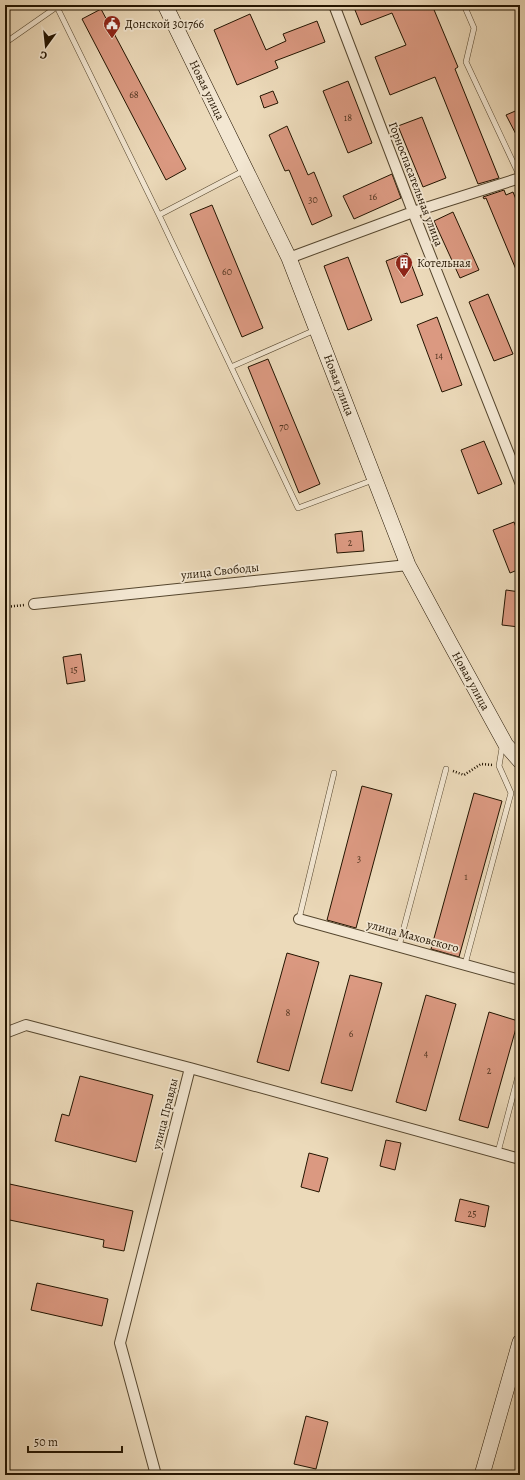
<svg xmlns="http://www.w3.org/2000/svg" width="525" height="1480" font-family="Alegreya,serif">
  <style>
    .building { fill: #db9981; stroke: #231400 }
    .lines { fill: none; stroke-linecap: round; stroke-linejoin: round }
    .lane-casing { stroke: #55462e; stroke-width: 6 }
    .street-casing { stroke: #55462e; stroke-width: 12 }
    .secondary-casing { stroke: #231400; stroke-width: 16 }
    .path { stroke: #231400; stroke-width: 2.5; stroke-dasharray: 1 2; stroke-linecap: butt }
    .lane { stroke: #f3e7d2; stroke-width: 5 }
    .street { stroke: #f3e7d2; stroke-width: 10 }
    .secondary { stroke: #f3e7d2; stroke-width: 15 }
    .labels { text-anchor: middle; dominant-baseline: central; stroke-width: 3.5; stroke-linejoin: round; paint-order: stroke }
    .number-label { font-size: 10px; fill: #513520 }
    .poi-label { font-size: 12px; fill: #231400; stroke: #f3e7d2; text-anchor: start }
    .street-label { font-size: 12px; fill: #231400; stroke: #f3e7d2 }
  </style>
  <rect width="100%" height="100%" fill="#ecdaba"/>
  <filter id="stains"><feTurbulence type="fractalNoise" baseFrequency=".005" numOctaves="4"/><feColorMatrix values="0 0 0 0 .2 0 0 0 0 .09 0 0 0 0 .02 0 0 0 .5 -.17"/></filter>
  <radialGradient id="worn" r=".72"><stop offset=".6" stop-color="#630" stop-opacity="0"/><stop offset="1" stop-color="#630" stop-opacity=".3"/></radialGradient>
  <path class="building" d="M353,5H432L458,67L455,69L499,178L478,184L435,77L390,95L375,57L406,45L392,13L361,25Z
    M101,9L186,169L166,180L82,19Z
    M250,14L266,50L286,41L283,34L317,21L325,42L275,61L278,68L237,85L214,30Z
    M348,81L372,143L348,153L323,91Z
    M273,91L278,103L264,108L260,96Z
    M520,109V142L506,115Z
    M422,117L446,178L423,187L398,126Z
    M287,126L308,175L314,172L332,216L312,225L289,170L285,171L269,135Z
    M392,174L401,198L354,219L343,196Z
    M504,190L506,195L513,192L520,209V279L486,198L484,199L483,197Z
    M212,205L263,328L242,337L190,214Z
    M453,212L479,270L460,278L434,221Z
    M407,253L423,295L401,303L386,261Z
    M348,257L372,320L348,330L324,266Z
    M488,294L513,354L494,361L469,302Z
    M437,317L462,385L442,392L417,325Z
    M268,359L320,484L299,493L248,367Z
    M484,441L502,484L478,494L461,450Z
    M514,522L520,538V569L510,573L493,530Z
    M362,531L364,551L337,553L335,534Z
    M506,590L520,592L519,627L502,625Z
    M81,654L85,681L67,684L63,657Z
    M362,786L392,794L356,928L327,920Z
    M474,793L502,801L459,957L431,949Z
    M287,953L319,962L289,1071L257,1062Z
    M350,975L382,983L352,1091L321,1083Z
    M426,995L456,1004L426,1111L396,1102Z
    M489,1012L518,1021L488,1128L459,1120Z
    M80,1076L153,1095L136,1162L55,1141L62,1114L69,1116Z
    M386,1140L401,1143L395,1170L380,1166Z
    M309,1153L328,1158L319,1192L301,1187Z
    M5,1183L133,1211L124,1251L103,1247L104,1240L5,1219Z
    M460,1199L489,1206L485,1227L455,1221Z
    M37,1283L108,1299L102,1326L31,1310Z
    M306,1416L328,1422L316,1469L294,1464Z"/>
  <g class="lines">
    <defs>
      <path id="lane" d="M464,5L474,28L466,62L520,177
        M57,7L159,215L298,508L373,480
        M5,43L58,6
        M159,215L245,170
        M231,367L315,330
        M299,919L334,773
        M399,946L446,769
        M465,964L511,793L499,766L502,748L504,746
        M498,1152L520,1069"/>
      <path id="street" d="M334,5L413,212L520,482
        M289,258L413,212L520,178
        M34,604L408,565
        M299,919L520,980
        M5,1033L26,1025L190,1068
        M156,1475L120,1343L190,1068L520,1159"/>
      <path id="secondary" d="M165,5L289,258L408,565L450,643L506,745L520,761
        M482,1475L520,1342"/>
    </defs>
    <use href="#lane" class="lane-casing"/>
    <use href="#street" class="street-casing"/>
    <use href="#secondary" class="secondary-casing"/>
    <path class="path" d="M5,607L25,605
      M453,771L464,775L481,764L493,765"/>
    <use href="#lane" class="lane"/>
    <use href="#street" class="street"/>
    <use href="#secondary" class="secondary"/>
  </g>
  <defs>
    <symbol id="civic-pin" viewBox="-11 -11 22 30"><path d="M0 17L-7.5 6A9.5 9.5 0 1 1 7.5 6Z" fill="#8f2418" stroke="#f3e7d2"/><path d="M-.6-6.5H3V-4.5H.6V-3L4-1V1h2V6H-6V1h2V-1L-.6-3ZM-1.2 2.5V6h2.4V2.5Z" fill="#fff"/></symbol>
    <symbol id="building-pin" viewBox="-11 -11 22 30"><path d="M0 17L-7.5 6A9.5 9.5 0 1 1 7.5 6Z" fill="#8f2418" stroke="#f3e7d2"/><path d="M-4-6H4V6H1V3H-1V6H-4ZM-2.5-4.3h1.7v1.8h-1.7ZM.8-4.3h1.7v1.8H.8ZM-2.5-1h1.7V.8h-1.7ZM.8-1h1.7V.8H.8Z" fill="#fff"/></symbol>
  </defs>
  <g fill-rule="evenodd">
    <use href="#civic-pin" x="102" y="14" width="20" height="27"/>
    <use href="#building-pin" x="394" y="253" width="20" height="27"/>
  </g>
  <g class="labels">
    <g class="number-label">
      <text x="134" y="94">68</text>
      <text x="348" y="117">18</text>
      <text x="373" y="196">16</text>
      <text x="313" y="199">30</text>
      <text x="227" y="271">60</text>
      <text x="439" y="355">14</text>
      <text x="284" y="426">70</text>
      <text x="350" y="542">2</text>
      <text x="74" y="669">15</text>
      <text x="359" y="858">3</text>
      <text x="466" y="876">1</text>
      <text x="288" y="1012">8</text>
      <text x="351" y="1033">6</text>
      <text x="426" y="1053">4</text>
      <text x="489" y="1070">2</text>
      <text x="472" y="1213">25</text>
    </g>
    <g class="poi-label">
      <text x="125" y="24">Донской 301766</text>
      <text x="417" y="263">Котельная</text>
    </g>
    <g class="street-label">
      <text transform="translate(207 90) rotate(64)">Новая улица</text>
      <text transform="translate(416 184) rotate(69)">Горноспасательная улица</text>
      <text transform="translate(339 385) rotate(69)">Новая улица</text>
      <text transform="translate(220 571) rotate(-6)">улица Свободы</text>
      <text transform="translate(471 681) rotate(61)">Новая улица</text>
      <text transform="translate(413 936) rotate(15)">улица Маховского</text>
      <text transform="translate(165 1114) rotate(-76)">улица Правды</text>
    </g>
  </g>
  <rect width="525" height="1480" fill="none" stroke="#ecdaba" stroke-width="20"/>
  <rect x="6" y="6" width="513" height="1468" fill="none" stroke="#231400" stroke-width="2"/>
  <rect x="10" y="10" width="505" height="1460" fill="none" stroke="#231400"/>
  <g transform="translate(46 46) rotate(195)" stroke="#f3e7d2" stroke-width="3" paint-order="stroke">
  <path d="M0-3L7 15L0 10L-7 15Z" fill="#231400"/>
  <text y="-6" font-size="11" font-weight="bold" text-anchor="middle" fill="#231400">С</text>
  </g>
  <path d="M28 1446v6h94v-6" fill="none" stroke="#231400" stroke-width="2"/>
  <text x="34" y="1446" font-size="12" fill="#231400" stroke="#f3e7d2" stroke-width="3" paint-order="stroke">50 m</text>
  <rect width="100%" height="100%" filter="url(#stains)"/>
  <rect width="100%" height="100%" fill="url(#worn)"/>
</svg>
